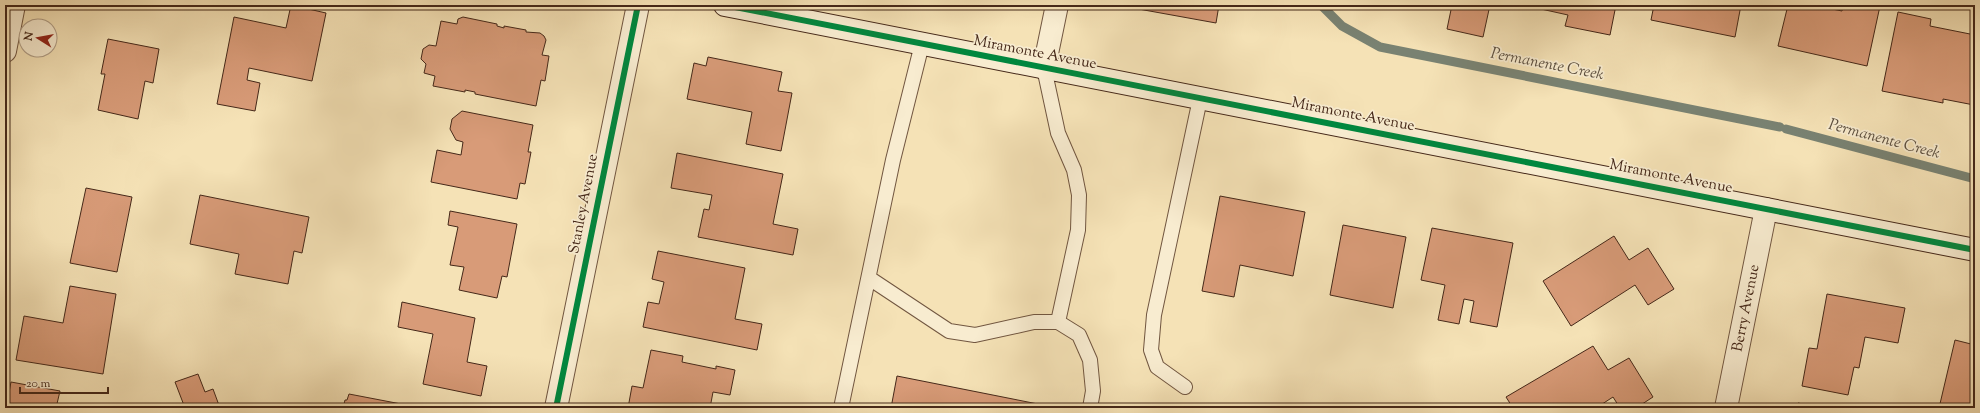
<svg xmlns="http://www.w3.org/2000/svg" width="1980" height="413" font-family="'Sorts Mill Goudy',serif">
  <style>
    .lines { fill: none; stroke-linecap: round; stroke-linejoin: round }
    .stream { stroke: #798272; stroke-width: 9 }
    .building { fill: #d89b78; stroke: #452819 }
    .lane-casing { stroke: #715640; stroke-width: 16 }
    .street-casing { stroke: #715640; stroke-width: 24 }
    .secondary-casing { stroke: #452819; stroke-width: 24 }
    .lane { stroke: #f8ecd0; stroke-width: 14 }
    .street { stroke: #f8ecd0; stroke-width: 22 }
    .secondary { stroke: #f8ecd0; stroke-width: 22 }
    .cycleway-casing { stroke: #f8ecd0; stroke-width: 8 }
    .cycleway { stroke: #00873e; stroke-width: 6 }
    .labels { text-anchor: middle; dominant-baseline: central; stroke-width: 3.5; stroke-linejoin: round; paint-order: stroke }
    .street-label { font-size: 15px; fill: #452819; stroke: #f8ecd0 }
    .water-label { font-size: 16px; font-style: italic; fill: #5b4e3e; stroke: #f8ecd0 }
  </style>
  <rect width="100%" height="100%" fill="#f5e2b6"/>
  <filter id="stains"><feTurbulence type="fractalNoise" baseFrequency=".005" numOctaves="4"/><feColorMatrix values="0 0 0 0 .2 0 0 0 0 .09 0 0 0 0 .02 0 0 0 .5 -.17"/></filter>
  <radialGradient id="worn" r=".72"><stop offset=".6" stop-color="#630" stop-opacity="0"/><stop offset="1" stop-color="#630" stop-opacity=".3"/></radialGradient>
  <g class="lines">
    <path class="stream" d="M1321,5L1342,26L1380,47L1780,127
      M1786,129L1975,179"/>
  </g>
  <path class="building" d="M291,5L326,13L312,81L249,68L247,80L260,83L255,111L217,104L234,17L286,28Z
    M1133,5H1219L1216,23L1133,8Z
    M1452,5H1490L1483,37L1447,29Z
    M1523,5H1616L1610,35L1565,26L1568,15Z
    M1654,5H1741L1735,37L1651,20Z
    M1788,5H1813L1842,11L1843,5L1880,6L1867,66L1778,46Z
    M1898,12L1931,19L1930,26L1975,35L1974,105L1943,99V103L1882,91Z
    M463,17L497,24V26L504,28V26L526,30V32L540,33L544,36L546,40L542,55L549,56L545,81L541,80L536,106L475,94V92L465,90V92L433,86L435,76L424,73L426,64L421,59L423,49L429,45L436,46L441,21L457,24L458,19Z
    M108,39L159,49L153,83L145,81L138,119L98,110L105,74H101Z
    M708,57L782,72L778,91L792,93L781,151L746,144L752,112L687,99L694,63L706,66Z
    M462,111L533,125L528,152H531L525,184L520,183L517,199L431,182L437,150L461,155L463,142L456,140L450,129L452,119Z
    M677,153L783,174L773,224L798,229L793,255L698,237L704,209L709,210L712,195L671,188Z
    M86,188L132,197L117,272L70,263Z
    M200,195L309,217L302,253L294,251L288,284L235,274L239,254L190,244Z
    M1220,196L1305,212L1293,276L1240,265L1234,297L1202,291Z
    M450,211L517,224L507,277L502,276L497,298L459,290L464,267L450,265L458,227L448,225Z
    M1343,225L1406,237L1393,308L1330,295Z
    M1432,228L1513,243L1497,327L1470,322L1474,301L1464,299L1459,324L1438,320L1445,285L1421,280Z
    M1614,236L1629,260L1648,248L1674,289L1648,305L1635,285L1571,326L1543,281Z
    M658,251L745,268L735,319L762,324L757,350L643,327L648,302L659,304L664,282L652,279Z
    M70,286L116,294L103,374L16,360L24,316L63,323Z
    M1827,294L1905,308L1898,343L1865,337L1859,368L1854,367L1848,395L1802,386L1809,348L1817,349Z
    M402,302L475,318L467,362L487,366L481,396L423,384L433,334L398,327Z
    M1955,340L1975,345V408H1939Z
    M1593,346L1608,370L1629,358L1653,397L1636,408H1620L1613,397L1596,408H1513L1506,397Z
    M651,350L683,356L682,362L716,369V366L735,370L730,395L713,392L710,408H628L632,386L643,388Z
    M198,374L205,392L213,389L220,408H185L175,382Z
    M897,376L1058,408H891Z
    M11,382L60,391L56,408H6Z
    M349,394L422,408H343L345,400H347Z
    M1798,403L1822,408H1797Z"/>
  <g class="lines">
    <defs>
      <path id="lane" d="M1044,68L1058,133L1074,170L1079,195L1078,230L1058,322
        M869,278L949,331L975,335L1034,322H1058L1079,335L1090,360L1093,391L1090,408
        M1185,387L1157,367L1151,350L1154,315L1200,99
        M841,408L893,160L922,44"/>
      <g id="street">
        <path d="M5,51L14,5"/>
        <path d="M1044,68L1057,5"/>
        <path d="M556,408L638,5"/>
        <path id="s1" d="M1726,408L1766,209"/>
      </g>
      <path id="secondary" d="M725,5L1975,250"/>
    </defs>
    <use href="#lane" class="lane-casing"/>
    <use href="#street" class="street-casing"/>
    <use href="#secondary" class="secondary-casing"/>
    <use href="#lane" class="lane"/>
    <use href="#street" class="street"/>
    <use href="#secondary" class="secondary"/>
    <defs>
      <path id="cycleway" d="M725,5L1975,250
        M556,408L638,5"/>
    </defs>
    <use href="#cycleway" class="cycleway-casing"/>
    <use href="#cycleway" class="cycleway"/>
  </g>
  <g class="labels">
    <g class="street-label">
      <text transform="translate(1035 53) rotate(11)">Miramonte Avenue</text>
      <text transform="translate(1353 115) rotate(11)">Miramonte Avenue</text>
      <text transform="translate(1671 177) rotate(11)">Miramonte Avenue</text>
      <text transform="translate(584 204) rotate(-79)">Stanley Avenue</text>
      <text stroke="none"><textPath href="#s1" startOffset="102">Berry Avenue</textPath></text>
    </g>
    <g class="water-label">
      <text transform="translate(1547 65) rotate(11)">Permanente Creek</text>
      <text transform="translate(1884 140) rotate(15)">Permanente Creek</text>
    </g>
  </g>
  <rect width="1980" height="413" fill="none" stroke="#f5e2b6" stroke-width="20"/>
  <rect x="6" y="6" width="1968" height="401" fill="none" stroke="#452819" stroke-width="2"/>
  <rect x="10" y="10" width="1960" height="393" fill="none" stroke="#452819"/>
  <g transform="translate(38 38) rotate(281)"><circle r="19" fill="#f8ecd0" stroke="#b09e87"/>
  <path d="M0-3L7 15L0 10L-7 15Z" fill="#8f2418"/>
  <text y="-6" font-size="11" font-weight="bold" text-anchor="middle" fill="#452819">N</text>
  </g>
  <path d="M20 387v6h88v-6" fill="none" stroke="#452819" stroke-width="2"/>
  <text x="26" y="387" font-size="12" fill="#452819" stroke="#f8ecd0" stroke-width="3" paint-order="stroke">20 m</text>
  <rect width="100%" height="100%" filter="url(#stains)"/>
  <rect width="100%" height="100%" fill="url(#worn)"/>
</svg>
